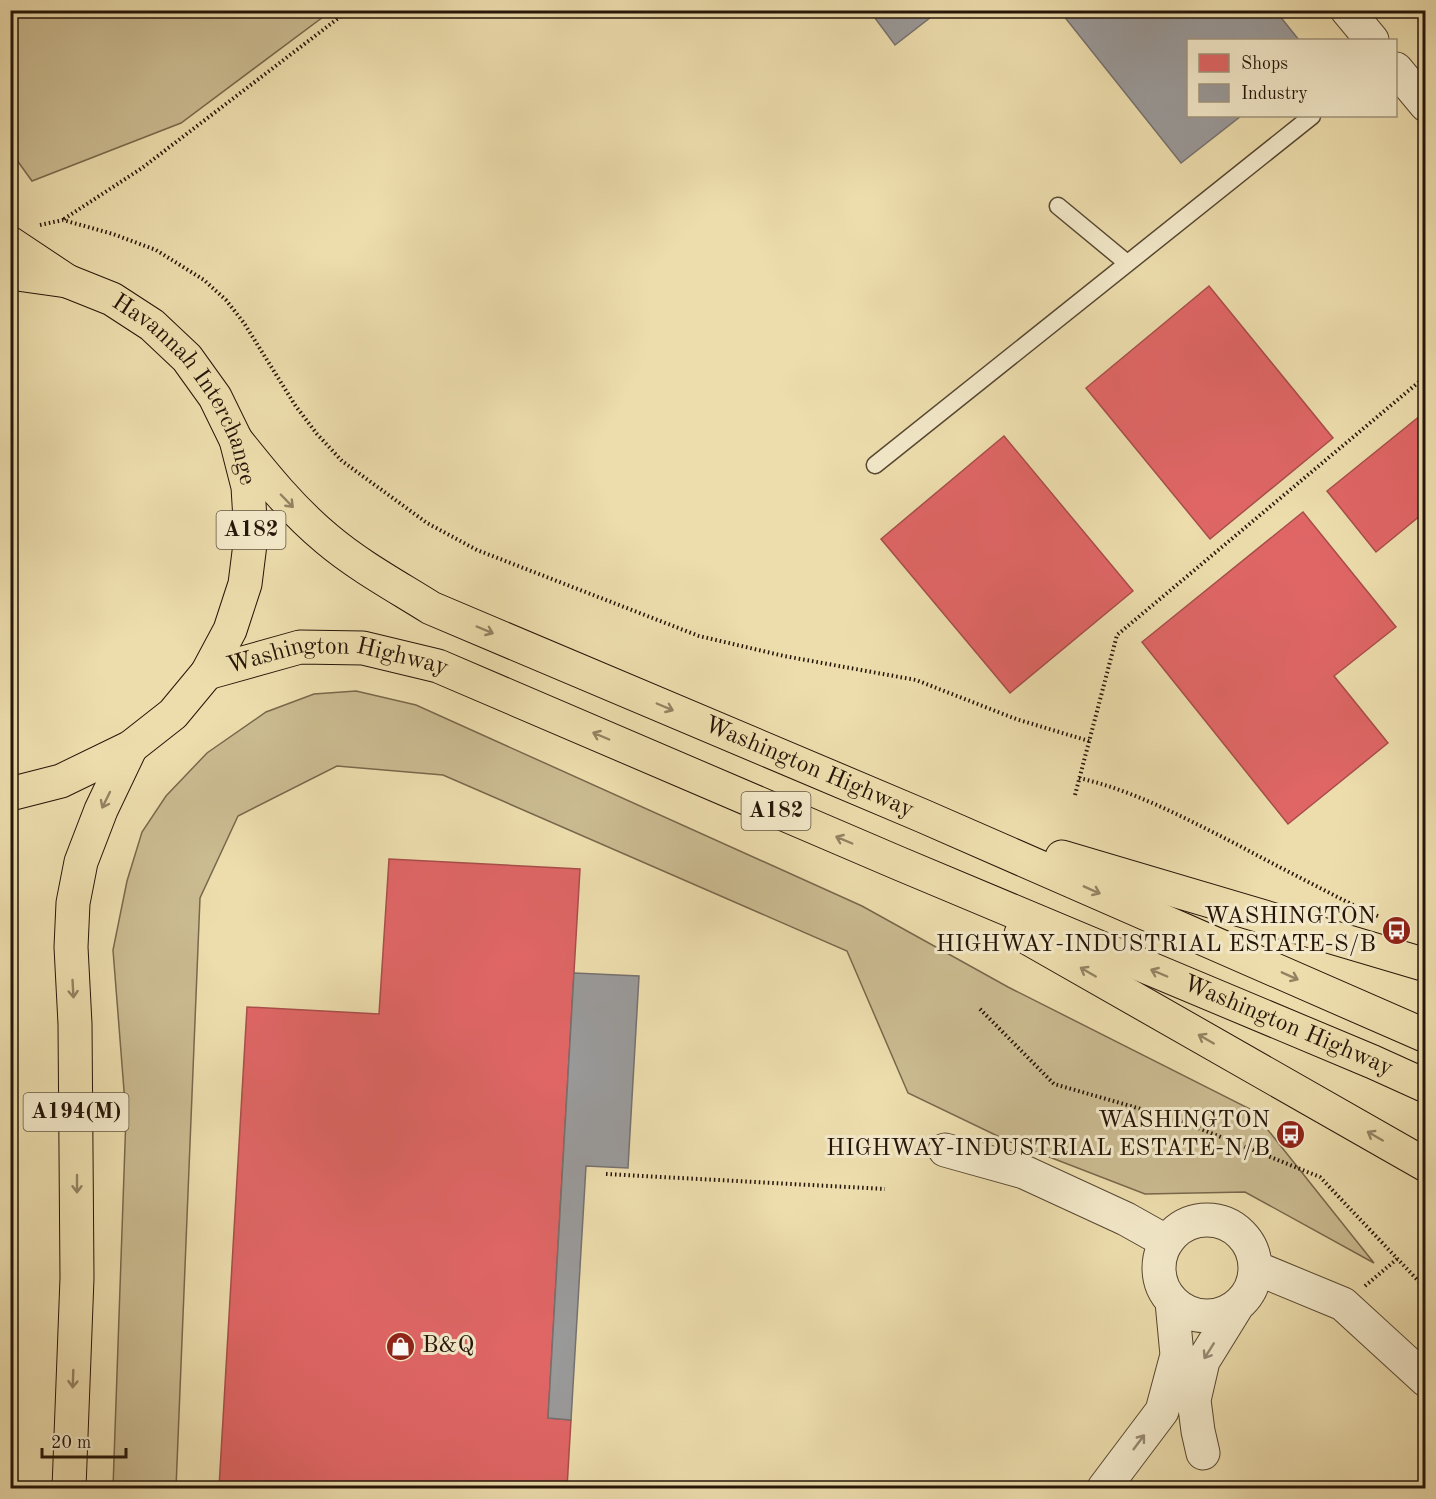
<svg xmlns="http://www.w3.org/2000/svg" width="1436" height="1499" font-family="'Old Standard TT',serif">
  <style>
    .green { fill: #cbbb91; stroke: #78684c; stroke-width: 1.5 }
    .shops { fill: #e06666; stroke: #a84e4a; stroke-width: 1.5 }
    .industry { fill: #999; stroke: #76716e; stroke-width: 1.5 }
    .lines { fill: none; stroke-linecap: round; stroke-linejoin: round }
    .service-casing { stroke: #574731; stroke-width: 19 }
    .minor-casing { stroke: #574731; stroke-width: 35 }
    .primary-casing { stroke: #251508; stroke-width: 35 }
    .motorway-casing { stroke: #251508; stroke-width: 35 }
    .path { stroke: #251508; stroke-width: 4; stroke-dasharray: 1.5 3; stroke-linecap: butt }
    .service { stroke: #f3e9ca; stroke-width: 16 }
    .minor { stroke: #f3e9ca; stroke-width: 33 }
    .primary { stroke: #edddad; stroke-width: 33 }
    .motorway { stroke: #edddad; stroke-width: 33 }
    .oneway { stroke: #938363 }
    .oneway2 { stroke: #968a73 }
    .labels { text-anchor: middle; dominant-baseline: central; stroke-width: 6; stroke-linejoin: round; paint-order: stroke }
    .shield { fill: #f3e9ca; stroke: #635542; stroke-width: 1.5 }
    .shield-label { font-size: 22px; font-weight: bold; fill: #251508 }
    .street-label { font-size: 24px; fill: #251508; stroke: #f3e9ca }
    .poi-label { font-size: 24px; fill: #251508; stroke: #f3e9ca; text-anchor: end }
  </style>
  <rect width="100%" height="100%" fill="#edddad"/>
  <filter id="stains"><feTurbulence type="fractalNoise" baseFrequency=".00333" numOctaves="4"/><feColorMatrix values="0 0 0 0 .2 0 0 0 0 .09 0 0 0 0 .02 0 0 0 .5 -.17"/></filter>
  <radialGradient id="worn" r=".72"><stop offset=".6" stop-color="#630" stop-opacity="0"/><stop offset="1" stop-color="#630" stop-opacity=".3"/></radialGradient>
  <path class="green" d="M10,11L11,10L331,11L181,123L32,181L11,152Z
    M356,691L416,705L862,906L1008,987L1252,1110L1374,1263L1245,1192L1145,1194L1008,1141L908,1093L847,951L443,775L337,766L238,816L200,898L176,1488H113L126,1116L113,950L127,881L142,832L166,796L207,753L266,712L314,694Z"/>
  <path class="shops" d="M1209,286L1333,438L1210,539L1086,388Z
    M1426,411V511L1376,552L1327,491Z
    M1004,436L1133,591L1010,693L881,539Z
    M1303,512L1396,627L1334,676L1388,743L1288,824L1142,642Z
    M389,859L580,869L548,1418L571,1420L567,1488H219L247,1007L379,1014Z"/>
  <path class="industry" d="M869,10H940L895,45Z
    M1059,10H1275L1299,40H1188V116H1241L1181,163Z
    M574,973L639,976L628,1168L586,1166L571,1420L548,1418Z"/>
  <g class="lines">
    <defs>
      <path id="service" d="M1058,206L1127,263
        M875,465L1312,116"/>
      <path id="minor" d="M1347,10L1372,40
        M1396,69L1426,105
        M945,1150L1024,1172L1126,1219L1167,1242
        M1159 1268a48 48 0 1 1 96 0a48 48 0 1 1-96 0Z
        M1256,1268L1343,1304L1426,1380
        M1203,1453L1198,1431L1194,1400L1203,1361L1237,1306
        M1104,1488L1162,1411L1177,1355L1172,1302"/>
      <g id="primary">
        <path id="s1" d="M10,273L67,281L112,299L152,325L187,358L215,397L236,440L248,487L251,536L245,584L230,630L207,673L173,714L131,747L61,781L10,794"/>
        <path id="s2" d="M236,440C264,475 292,510 327,539C359,566 396,586 431,608L923,816L1426,1036"/>
        <path id="s3" d="M207,673L300,647L363,648L438,666L898,863L1373,1062L1426,1086"/>
        <path d="M1062,857L1426,965"/>
        <path d="M1021,934L1426,1165"/>
      </g>
      <path id="motorway" d="M10,243L67,281
        M69,1488L77,1278L75,1024L71,947L73,903L81,862L101,810L131,747"/>
    </defs>
    <use href="#service" class="service-casing"/>
    <use href="#minor" class="minor-casing"/>
    <use href="#primary" class="primary-casing"/>
    <use href="#motorway" class="motorway-casing"/>
    <path class="path" d="M64,219L142,168L349,10
      M40,225L63,220L113,234L156,250L204,280L226,300L244,323L295,405L317,434L342,461L427,523L477,550L699,636L784,656L916,680L1016,719L1089,741
      M1079,778C1135,791 1185,818 1236,844C1277,866 1318,887 1359,908L1380,917
      M1075,795L1117,635L1426,376
      M980,1009L1054,1084L1176,1119L1320,1177L1426,1289
      M606,1174L885,1189
      M1365,1286L1397,1259"/>
    <use href="#service" class="service"/>
    <use href="#minor" class="minor"/>
    <use href="#primary" class="primary"/>
    <use href="#motorway" class="motorway"/>
  </g>
  <defs><path id="oneway-shaft" d="M-6 0H5M1.5-3L5.5 0L1.5 3" fill="none" stroke-width="1.6" stroke-linecap="round" stroke-linejoin="round" transform="scale(1.5)"/></defs>
  <g class="oneway">
    <use href="#oneway-shaft" transform="translate(287 501) rotate(46)"/>
    <use href="#oneway-shaft" transform="translate(485 630) rotate(23)"/>
    <use href="#oneway-shaft" transform="translate(665 707) rotate(23)"/>
    <use href="#oneway-shaft" transform="translate(601 736) rotate(-157)"/>
    <use href="#oneway-shaft" transform="translate(106 800) rotate(116)"/>
    <use href="#oneway-shaft" transform="translate(844 840) rotate(-157)"/>
    <use href="#oneway-shaft" transform="translate(1092 890) rotate(24)"/>
    <use href="#oneway-shaft" transform="translate(1088 972) rotate(-150)"/>
    <use href="#oneway-shaft" transform="translate(1159 973) rotate(-157)"/>
    <use href="#oneway-shaft" transform="translate(1290 976) rotate(24)"/>
    <use href="#oneway-shaft" transform="translate(73 989) rotate(87)"/>
    <use href="#oneway-shaft" transform="translate(1206 1039) rotate(-150)"/>
    <use href="#oneway-shaft" transform="translate(1375 1136) rotate(-150)"/>
    <use href="#oneway-shaft" transform="translate(77 1184) rotate(90)"/>
    <use href="#oneway-shaft" transform="translate(73 1379) rotate(92)"/>
  </g>
  <g class="oneway2">
    <use href="#oneway-shaft" transform="translate(1209 1351) rotate(122)"/>
    <use href="#oneway-shaft" transform="translate(1139 1442) rotate(-53)"/>
  </g>
  <defs>
    <symbol id="bus-disc" viewBox="-11 -11 22 22"><circle r="9.5" fill="#8f2418" stroke="#f3e9ca"/><path d="M-5-6H5V4H4V6H2V4H-2V6H-4V4H-5ZM-3.5-4V0h7V-4ZM-3.5 1.2v1.5H-2V1.2ZM2 1.2v1.5H3.5V1.2Z" fill="#fff"/></symbol>
    <symbol id="shop-disc" viewBox="-11 -11 22 22"><circle r="9.5" fill="#8f2418" stroke="#f3e9ca"/><path d="M-5-2.5h2.3a2.7 3.5 0 0 1 5.4 0H5L5.5 6h-11ZM-1.5-2.5h3a1.5 2.3 0 0 0-3 0Z" fill="#fff"/></symbol>
  </defs>
  <g fill-rule="evenodd">
    <use href="#bus-disc" x="1380" y="914" width="33" height="33"/>
    <use href="#bus-disc" x="1274" y="1118" width="33" height="33"/>
    <use href="#shop-disc" x="384" y="1330" width="33" height="33"/>
  </g>
  <g class="labels">
    <g class="shield">
      <rect x="216.5" y="511" width="69" height="38" rx="4.5"/>
      <rect x="741.5" y="792" width="69" height="38" rx="4.5"/>
      <rect x="23.5" y="1093" width="105" height="38" rx="4.5"/>
    </g>
    <g class="shield-label">
      <text x="251" y="530">A182</text>
      <text x="776" y="811">A182</text>
      <text x="76" y="1112">A194(M)</text>
    </g>
    <g class="street-label">
      <text stroke="none"><textPath href="#s1" startOffset="226">Havannah Interchange</textPath></text>
      <text stroke="none"><textPath href="#s3" startOffset="134">Washington Highway</textPath></text>
      <text stroke="none"><textPath href="#s2" startOffset="670">Washington Highway</textPath></text>
      <text stroke="none"><textPath href="#s3" startOffset="1160">Washington Highway</textPath></text>
    </g>
    <g class="poi-label">
      <text x="1376" y="917">WASHINGTON<tspan x="1376" dy="28">HIGHWAY-INDUSTRIAL ESTATE-S/B</tspan></text>
      <text x="1270" y="1121">WASHINGTON<tspan x="1270" dy="28">HIGHWAY-INDUSTRIAL ESTATE-N/B</tspan></text>
      <text x="422" y="1346" text-anchor="start">B&amp;Q</text>
    </g>
  </g>
  <rect width="1436" height="1499" fill="none" stroke="#edddad" stroke-width="36"/>
  <rect x="12" y="12" width="1412" height="1475" fill="none" stroke="#251508" stroke-width="3"/>
  <rect x="18" y="18" width="1400" height="1463" fill="none" stroke="#251508" stroke-width="1.5"/>
  <rect x="1187" y="39" width="210" height="78" fill="#f3e9ca" stroke="#a1947c" stroke-width="1.5"/>
  <rect x="1199" y="54" width="30" height="18" fill="#e06666" stroke="#a1947c" stroke-width="1.5"/>
  <text x="1241" y="69" font-size="18" fill="#251508">Shops</text>
  <rect x="1199" y="84" width="30" height="18" fill="#999999" stroke="#a1947c" stroke-width="1.5"/>
  <text x="1241" y="99" font-size="18" fill="#251508">Industry</text>
  <path d="M42 1448v9h84v-9" fill="none" stroke="#251508" stroke-width="3"/>
  <text x="51" y="1448" font-size="18" fill="#251508" stroke="#f3e9ca" stroke-width="4.5" paint-order="stroke">20 m</text>
  <rect width="100%" height="100%" filter="url(#stains)"/>
  <rect width="100%" height="100%" fill="url(#worn)"/>
</svg>
